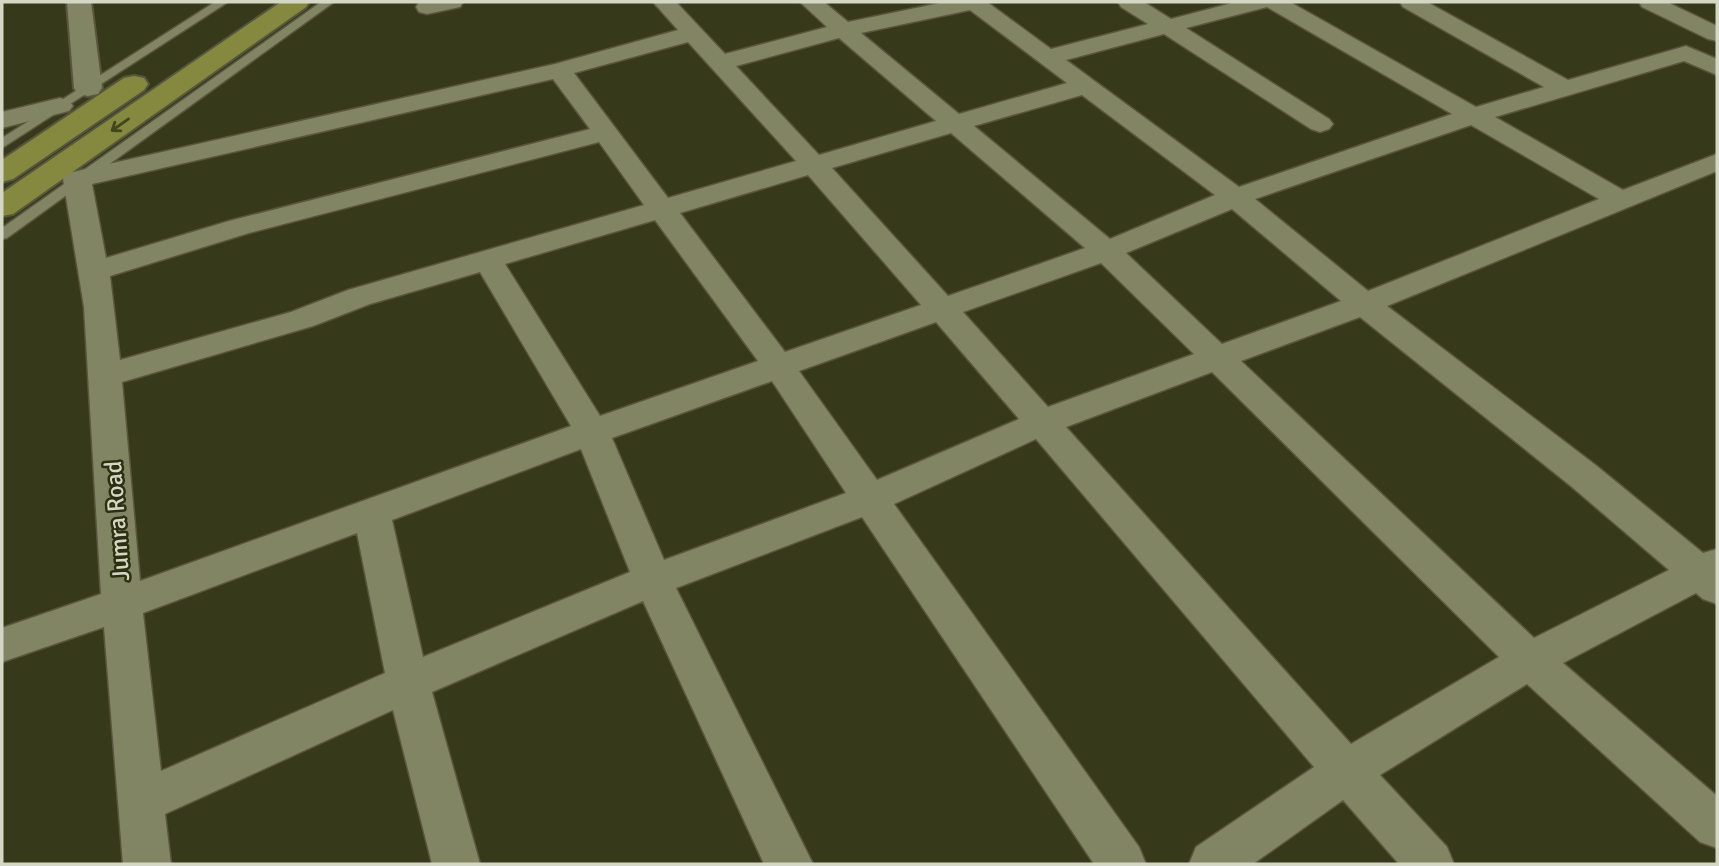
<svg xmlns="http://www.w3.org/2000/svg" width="1719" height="866" font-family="Signika,sans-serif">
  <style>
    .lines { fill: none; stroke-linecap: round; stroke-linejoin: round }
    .service-casing { stroke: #56573d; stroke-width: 3 }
    .minor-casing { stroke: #56573d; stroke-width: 3 }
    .tertiary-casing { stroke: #56573d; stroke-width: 4 }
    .trunk-casing { stroke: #56573d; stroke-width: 4 }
    .service { fill: #828564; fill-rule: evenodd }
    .minor { fill: #828564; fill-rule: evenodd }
    .tertiary { fill: #828564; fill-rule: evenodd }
    .trunk { fill: #84893f; fill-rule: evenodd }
    .oneway { stroke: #43461c }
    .labels { text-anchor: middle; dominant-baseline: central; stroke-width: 5; stroke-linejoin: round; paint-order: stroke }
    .street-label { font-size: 24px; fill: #d5d7c5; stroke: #2d2f11 }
  </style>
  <rect width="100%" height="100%" fill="#37391b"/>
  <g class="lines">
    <defs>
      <path id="service" d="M215,2H228L2,148V138Z
        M321,2H334L7,238L2,239V228Z"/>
      <path id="minor" d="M419,2H463L460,7L427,14L419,12L416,7Z
        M653,2H676L725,54L827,27L800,2H824L848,22L945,2H987L1051,49L1148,24L1121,7L1118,2H1144L1171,19L1236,2H1290L1476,107L1544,87L1403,7L1400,2H1427L1568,80L1686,46L1717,59V75L1684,61L1495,117L1623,190L1717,154V171L1387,306L1598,467L1703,553L1717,549V604L1703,599L1696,593L1563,663L1717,796V848L1700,842L1527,684L1380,775L1447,847L1454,864H1399L1343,800L1253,864H1189L1196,847L1314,767L1036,439L894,504L1139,847L1146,864H1094L862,517L676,588L813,864H764L643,601L432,692L480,864H432L393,710L165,814L171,864H123L104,627L2,662V628L101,594L84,307L63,179L67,173L77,171L555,64L678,30ZM1267,7L1452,114L1239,187L1066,60L1164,34L1311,129L1320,132L1329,129L1333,124L1329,119L1186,28ZM970,10L1067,83L959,114L861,33ZM839,38L936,121L819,155L736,66ZM688,42L796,161L668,198L574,73ZM553,79L590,129L229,221L106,258L92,184ZM1082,95L1215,195L1110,239L974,126ZM1471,125L1599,199L1368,291L1255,199ZM951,133L1085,248L948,296L832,168ZM599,142L644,205L348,290L291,312L120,360L110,276L249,233ZM808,175L921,305L785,352L680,213ZM1232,209L1341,301L1222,344L1126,253ZM655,220L758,361L600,416L505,264ZM1101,263L1194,354L1048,407L963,312ZM480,272L571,426L140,581L122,382L313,326L370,304ZM1360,317L1572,487L1669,570L1534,638L1241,361ZM936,322L1019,419L877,480L799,371ZM1212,372L1499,657L1351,744L1066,427ZM772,381L846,493L664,560L612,438ZM581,449L630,572L423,657L392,520ZM357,533L385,673L161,771L143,613Z
        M1639,2H1667L1717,26V41L1708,39L1642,7Z
        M60,98L69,101L73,106L69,111L2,128V112Z"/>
      <path id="tertiary" d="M67,2H91L102,88L98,94L88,96L78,94L74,88Z"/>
      <path id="trunk" d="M281,2H309L306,7L13,214L2,216V193Z
        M134,76L144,78L148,84L144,90L13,179L2,182V160L124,78Z"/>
    </defs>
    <use href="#service" class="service-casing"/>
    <use href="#minor" class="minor-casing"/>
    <use href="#tertiary" class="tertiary-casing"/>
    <use href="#trunk" class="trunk-casing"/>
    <use href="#service" class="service"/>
    <use href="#minor" class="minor"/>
    <use href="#tertiary" class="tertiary"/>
    <use href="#trunk" class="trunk"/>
  </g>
  <defs><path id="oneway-shaft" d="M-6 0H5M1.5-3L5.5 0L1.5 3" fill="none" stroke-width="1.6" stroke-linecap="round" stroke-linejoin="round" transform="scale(1.75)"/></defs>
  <use class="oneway" href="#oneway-shaft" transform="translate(120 125) rotate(145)"/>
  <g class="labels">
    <g class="street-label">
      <text transform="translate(117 521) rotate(-94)">Jumra Road</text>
    </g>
  </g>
  <rect width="1719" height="866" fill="none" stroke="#d5d7c5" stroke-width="7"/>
</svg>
